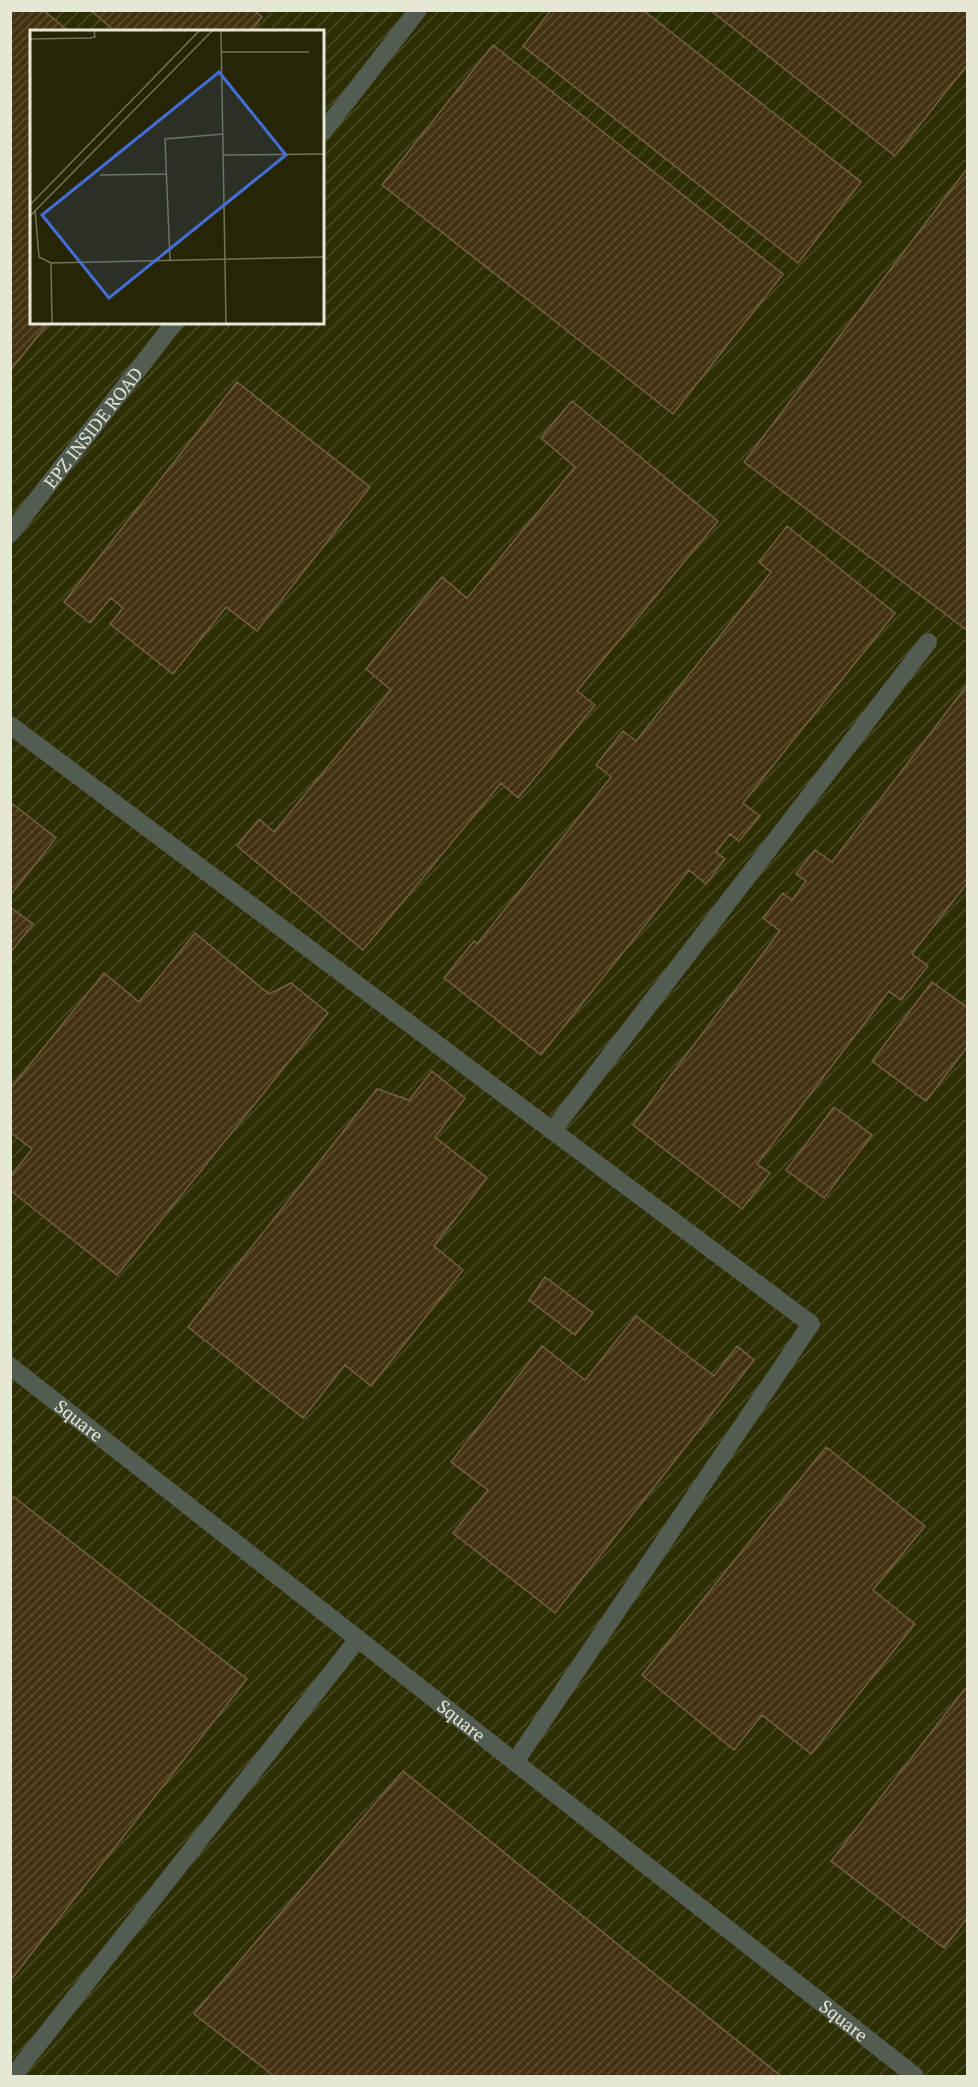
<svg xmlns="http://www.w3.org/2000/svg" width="978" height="2087" font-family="'PT Serif',serif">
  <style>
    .industrial { fill: url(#industrial-furrows); fill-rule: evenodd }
    .building { fill: url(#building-hatch); stroke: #726143; stroke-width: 1.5 }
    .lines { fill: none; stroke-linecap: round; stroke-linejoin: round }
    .lane { stroke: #525c50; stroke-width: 18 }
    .labels { text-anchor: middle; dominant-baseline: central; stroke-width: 6; stroke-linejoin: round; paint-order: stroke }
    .street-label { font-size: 18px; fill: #e6e7d5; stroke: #1c1d00 }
    .inset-road { fill: none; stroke: #737359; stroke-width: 1.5 }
    .view { fill: #456dd7; fill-opacity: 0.15; stroke: #456dd7; stroke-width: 3 }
    .inset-edge { fill: none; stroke: #e6e7d5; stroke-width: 3 }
  </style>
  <defs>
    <pattern id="industrial-furrows" width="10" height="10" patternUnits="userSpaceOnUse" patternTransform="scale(1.5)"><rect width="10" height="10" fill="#2d2e04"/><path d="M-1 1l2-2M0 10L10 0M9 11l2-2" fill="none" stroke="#4b4c28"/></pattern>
    <pattern id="building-hatch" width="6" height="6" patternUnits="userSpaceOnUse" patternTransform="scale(1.5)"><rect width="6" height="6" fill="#44310f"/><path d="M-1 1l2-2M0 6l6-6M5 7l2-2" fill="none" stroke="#5f4f31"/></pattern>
  </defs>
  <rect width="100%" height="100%" fill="#262607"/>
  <path class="industrial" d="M11,11H967V2076H11ZM32,32H322V322H32Z"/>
  <path class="building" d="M10,10H43L70,32H32V322H49L10,371Z
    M90,10H253L262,17L250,32H116Z
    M551,10H643L861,182L798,263L523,46Z
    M710,10H968V64L895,156Z
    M493,45L783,274L673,414L382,185Z
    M966,170L968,171V631L744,462Z
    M237,382L370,487L257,631L226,607L173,674L110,624L123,608L111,598L90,623L64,602Z
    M572,401L718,521L577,691L595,705L518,798L501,783L363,950L237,846L259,819L274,832L391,690L366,669L442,577L467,598L575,467L541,438Z
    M787,526L895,613L743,803L760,816L739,841L730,834L716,852L725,859L706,884L689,870L541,1055L444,978L474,941L477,944L611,777L596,765L623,731L636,741L771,572L759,562Z
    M968,684V882L912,954L928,966L901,1000L889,991L757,1164L770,1173L742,1209L633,1125L780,931L763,918L783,893L792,900L806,881L796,874L815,850L832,862Z
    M10,802L56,838L10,896Z
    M10,907L33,924L10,953Z
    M195,933L269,994L291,983L328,1013L117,1275L10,1190V1177L32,1149L10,1132V1089L104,973L139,1002Z
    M932,982L968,1008V1046L926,1101L872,1061Z
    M432,1071L465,1098L435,1137L487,1178L434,1246L463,1270L371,1386L345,1365L303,1418L188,1327L377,1089L409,1100Z
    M834,1107L872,1135L824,1198L786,1170Z
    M545,1277L593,1313L575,1335L529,1300Z
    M636,1316L714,1376L737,1346L754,1360L555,1613L453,1533L488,1490L451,1462L542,1346L585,1380Z
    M826,1447L925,1526L873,1590L915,1624L811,1754L762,1715L734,1750L642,1675Z
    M10,1494L247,1679L10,1981Z
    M968,1685V1917L944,1948L831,1861Z
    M403,1771L781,2076H274L194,2014Z"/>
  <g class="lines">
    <g class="lane">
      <path d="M322,133L418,10"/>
      <path id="s1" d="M10,534L175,322"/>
      <path d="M10,725L811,1324L515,1762"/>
      <path d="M552,1131L928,642"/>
      <path id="s2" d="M10,1366L915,2076"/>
      <path d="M13,2076L358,1639"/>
    </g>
  </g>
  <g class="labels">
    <g class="street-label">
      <text stroke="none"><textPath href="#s1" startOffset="135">EPZ INSIDE ROAD</textPath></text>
      <text stroke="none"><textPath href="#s2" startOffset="88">Square</textPath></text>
      <text stroke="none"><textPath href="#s2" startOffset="574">Square</textPath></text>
      <text stroke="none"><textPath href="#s2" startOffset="1060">Square</textPath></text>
    </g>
  </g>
  <g transform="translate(30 30)">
    <rect width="294" height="294" fill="#262607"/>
    <path class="inset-road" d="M191,1L196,293M0,9L60,8L65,7L64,1M192,22H279M193,125L294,124M70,145L137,144M0,175L169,1M5,180L9,227L21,233L294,227M0,186L182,1M140,230L135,109L193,104M21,233L22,293"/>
    <path class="view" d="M189,42L256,125L79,268L12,185Z"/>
    <rect width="294" height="294" class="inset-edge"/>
  </g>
  <rect width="978" height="2087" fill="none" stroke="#e6e7d5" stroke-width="24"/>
</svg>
